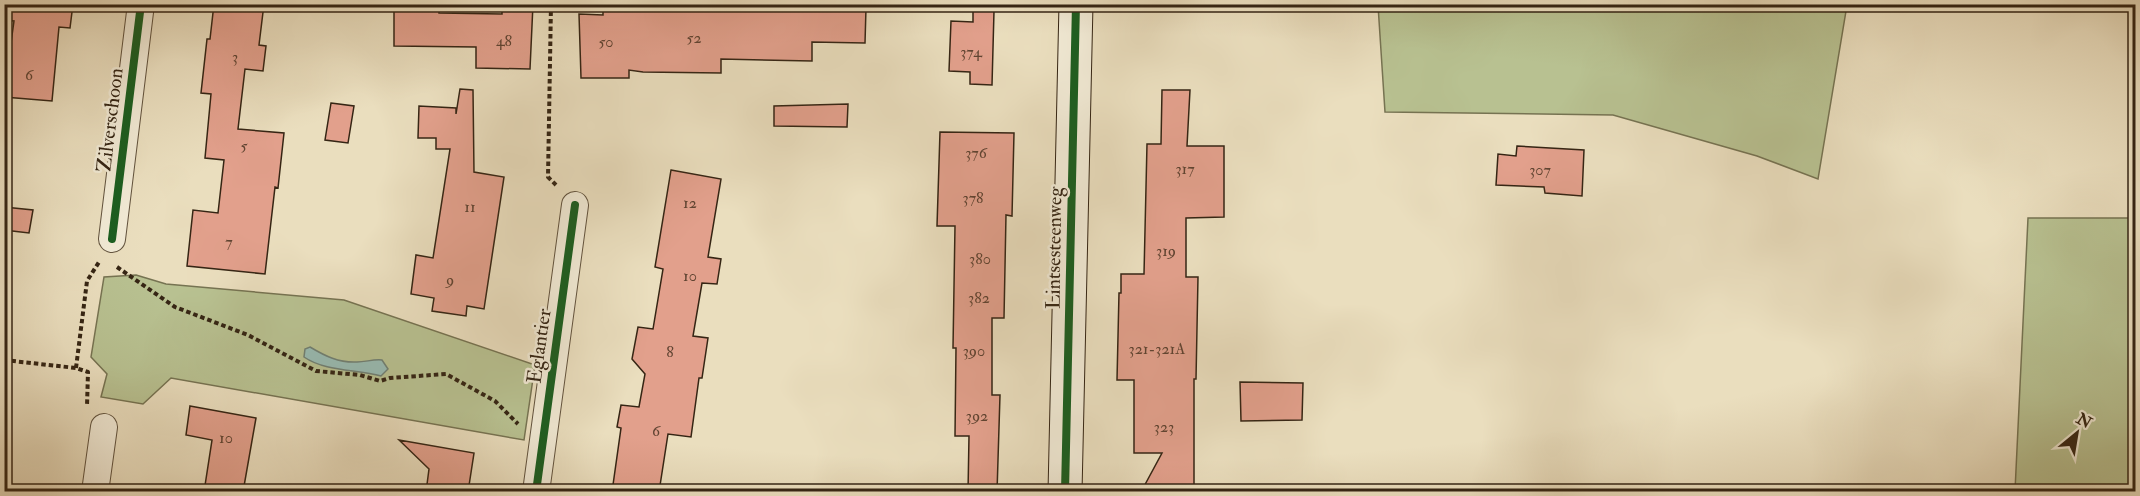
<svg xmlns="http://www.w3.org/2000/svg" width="2140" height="496" font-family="'IM FELL Double Pica',serif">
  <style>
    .green { fill: #b8c191; stroke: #767352; stroke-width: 1.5 }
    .water { fill: #98bcb4; stroke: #708074; stroke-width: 1.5 }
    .building { fill: #e2a08c; stroke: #352514; stroke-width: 1.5 }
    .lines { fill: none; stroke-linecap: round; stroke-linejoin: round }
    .street-casing { stroke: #62533e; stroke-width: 28 }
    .secondary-casing { stroke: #352514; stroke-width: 35 }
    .path { stroke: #352514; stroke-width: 4; stroke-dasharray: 4.5 3; stroke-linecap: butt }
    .street { stroke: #f1ead5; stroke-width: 26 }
    .secondary { stroke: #f1ead5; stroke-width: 33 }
    .cycleway-casing { stroke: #f1ead5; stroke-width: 11 }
    .cycleway { stroke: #1b5e20; stroke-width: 8 }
    .labels { text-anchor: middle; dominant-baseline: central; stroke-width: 5; stroke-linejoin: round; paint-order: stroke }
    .number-label { font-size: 16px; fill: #604432 }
    .street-label { font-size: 20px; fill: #352514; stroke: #f1ead5 }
  </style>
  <rect width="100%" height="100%" fill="#eadebe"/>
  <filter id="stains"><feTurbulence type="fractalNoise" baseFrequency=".00333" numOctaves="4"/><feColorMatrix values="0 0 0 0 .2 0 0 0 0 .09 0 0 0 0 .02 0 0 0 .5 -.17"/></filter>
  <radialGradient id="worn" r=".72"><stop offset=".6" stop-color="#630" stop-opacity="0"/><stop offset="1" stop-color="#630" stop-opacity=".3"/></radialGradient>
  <path class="green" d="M1378,5H1847L1818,179L1757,156L1613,115L1385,112Z
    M2028,218H2135V491H2015Z
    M136,275L166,284L344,300L535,365L524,440L171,378L143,404L101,397L107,374L91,357L104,277Z"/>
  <path class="water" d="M310,347C325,356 339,363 357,362C366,362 373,359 382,360L388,369L381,376C356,369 326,372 304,357L305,349Z"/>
  <path class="building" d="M5,4H73L70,28L59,27L52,101L4,97V49L10,50L14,21L4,20Z
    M214,4H264L259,45L266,46L263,71L245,69L238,129L284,133L278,188L275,187L265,274L187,266L193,210L218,213L224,160L205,158L211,94L201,93L207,39H210Z
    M394,4H439V13L502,14V4H533L530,69L476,68V47L394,46Z
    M603,4H812V7L866,8L865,43L812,42V61L721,59V73L643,72L629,70V78H581L579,14L603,15Z
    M973,10L994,11L992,85L970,84V72L949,71L951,21L973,22Z
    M460,89L473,90L474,172L504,177L484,309L467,306L466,316L432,311L434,298L411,294L416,255L433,258L450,149H436V138H418L419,106L456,108V114Z
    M1162,90H1190L1187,146H1224V217L1186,218V277H1198L1196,379H1194V492H1141L1162,453H1134V380H1117L1119,293H1121V274H1144L1147,144H1161Z
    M331,103L354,106L348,143L325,140Z
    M848,104L847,127L774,126V106Z
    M940,132L1014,133L1012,216L1006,215L1004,318H992V395H1000L997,492H968L969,436H955L956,348H953L955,226H937Z
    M1517,146L1584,150L1582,196L1545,193L1544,187L1496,185L1498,154L1516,156Z
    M671,170L721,179L708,257L721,259L717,284L702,283L693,336L708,338L702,378H699L691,437L668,434L659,492H612L621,428L617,427L621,405L639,407L645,374L632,359L638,327L653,329L663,269L655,267Z
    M4,207L33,210L29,233L4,230Z
    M1240,382L1303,383L1302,420L1241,421Z
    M190,406L256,418L243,492H204L212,440L186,435Z
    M399,440L474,453L468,492H426L429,469Z"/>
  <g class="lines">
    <defs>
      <path id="street" d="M112,239L141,4
        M95,492L104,427
        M536,492L575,205"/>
      <path id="secondary" d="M1065,492L1076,4"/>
    </defs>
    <use href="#street" class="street-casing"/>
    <use href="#secondary" class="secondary-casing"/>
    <path class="path" d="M551,4L548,177L556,185
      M117,267L175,307L248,335L316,371L360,375L380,381L390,378L446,374L495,401L518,424
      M4,360L76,368L88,372L87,406
      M76,368L87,281L99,262"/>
    <use href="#street" class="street"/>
    <use href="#secondary" class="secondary"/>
    <defs>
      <path id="cycleway" d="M112,239L141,4
        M536,492L575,205
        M1065,492L1076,4"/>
    </defs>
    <use href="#cycleway" class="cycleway-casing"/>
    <use href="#cycleway" class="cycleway"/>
  </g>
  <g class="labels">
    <g class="number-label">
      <text x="694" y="38">52</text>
      <text x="504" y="41">48</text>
      <text x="606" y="42">50</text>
      <text x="971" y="52">374</text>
      <text x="235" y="57">3</text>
      <text x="29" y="75">6</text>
      <text x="244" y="146">5</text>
      <text x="976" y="153">376</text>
      <text x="1185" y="169">317</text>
      <text x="1540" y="170">307</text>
      <text x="973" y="198">378</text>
      <text x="690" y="203">12</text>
      <text x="470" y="207">11</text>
      <text x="229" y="242">7</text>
      <text x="1166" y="251">319</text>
      <text x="980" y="259">380</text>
      <text x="690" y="276">10</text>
      <text x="450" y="280">9</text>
      <text x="979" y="298">382</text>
      <text x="1157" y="349">321-321A</text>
      <text x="974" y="351">390</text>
      <text x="670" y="352">8</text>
      <text x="977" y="416">392</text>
      <text x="1164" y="427">323</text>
      <text x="656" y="431">6</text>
      <text x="226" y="438">10</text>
    </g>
    <g class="street-label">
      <text transform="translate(110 120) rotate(-83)">Zilverschoon</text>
      <text transform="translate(1054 248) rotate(-89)">Lintsesteenweg</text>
      <text transform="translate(539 346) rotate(-82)">Eglantier</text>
    </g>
  </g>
  <rect width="2140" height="496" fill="none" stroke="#eadebe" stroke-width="24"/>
  <rect x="6" y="6" width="2128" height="484" fill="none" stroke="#352514" stroke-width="3"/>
  <rect x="12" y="12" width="2116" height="472" fill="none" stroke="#352514" stroke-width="1.5"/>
  <g transform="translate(2077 433) rotate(30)" stroke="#f1ead5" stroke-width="4.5" paint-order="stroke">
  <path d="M0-4.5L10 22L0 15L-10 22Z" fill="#352514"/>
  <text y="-9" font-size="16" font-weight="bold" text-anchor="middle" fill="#352514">N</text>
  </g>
  <rect width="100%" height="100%" filter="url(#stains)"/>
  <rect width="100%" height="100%" fill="url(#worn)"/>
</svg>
